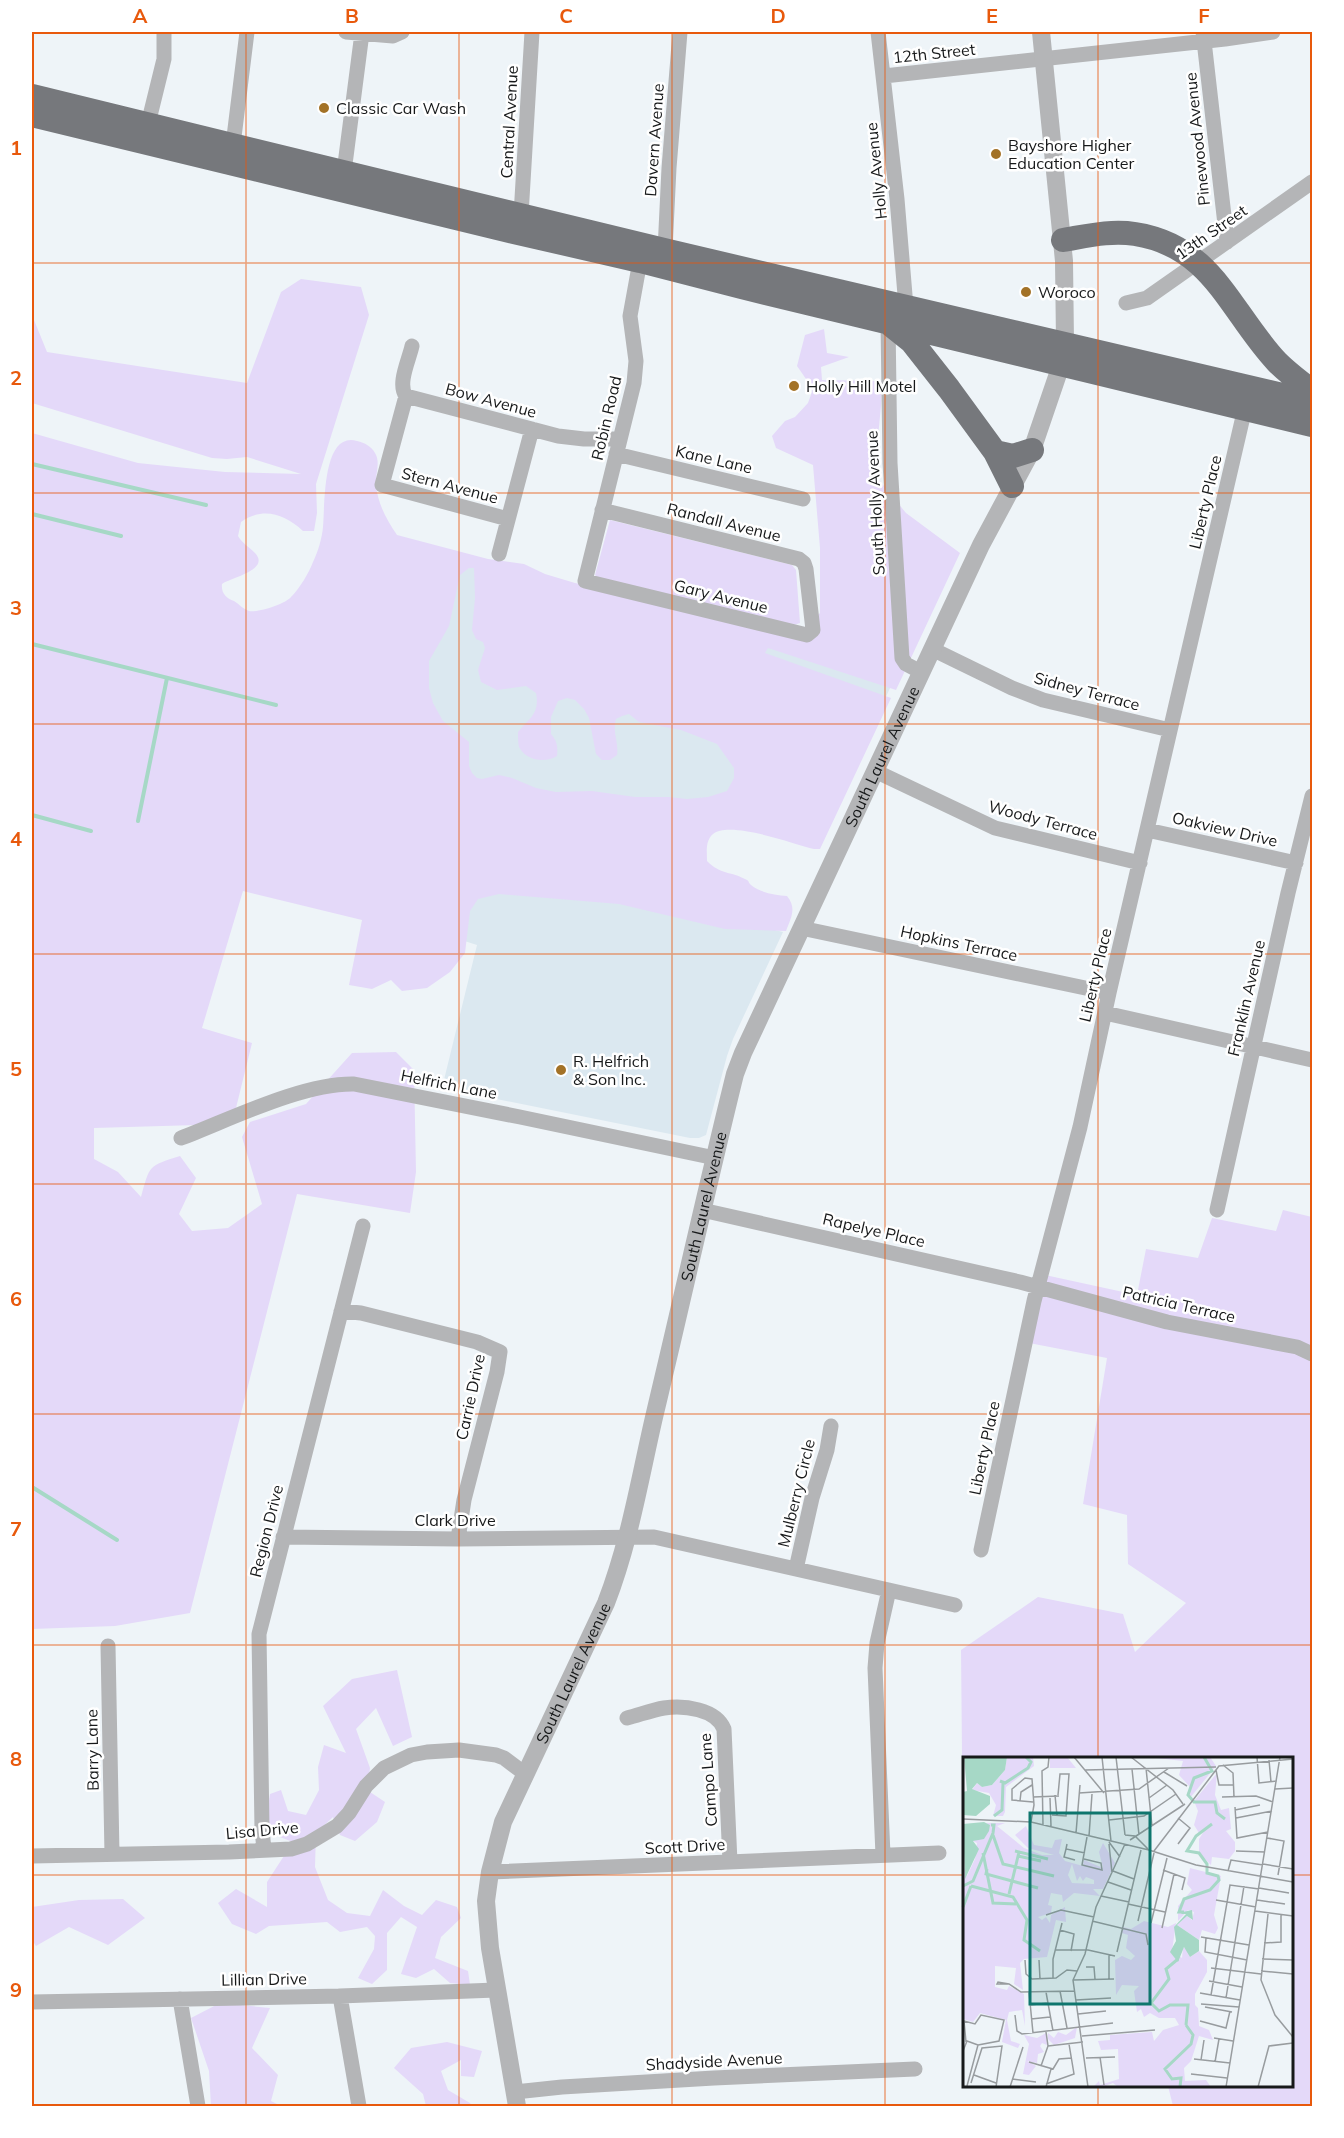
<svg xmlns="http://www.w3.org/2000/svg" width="1344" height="2138" font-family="Mulish,sans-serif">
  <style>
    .built { fill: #dbe8f0 }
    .green { fill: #e4d9f9; fill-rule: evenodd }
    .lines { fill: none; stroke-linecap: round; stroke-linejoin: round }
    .stream { stroke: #a6d8c6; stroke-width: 4 }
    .minor { stroke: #b4b5b7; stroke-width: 15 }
    .tertiary { stroke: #b4b5b7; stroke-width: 18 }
    .trunk { stroke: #76787c; stroke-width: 24 }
    .grid { fill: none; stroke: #e8590c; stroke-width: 1.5; stroke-opacity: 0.55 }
    .poi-dot { fill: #a37227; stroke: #fff; stroke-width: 2 }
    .labels { text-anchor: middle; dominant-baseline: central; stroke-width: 5; stroke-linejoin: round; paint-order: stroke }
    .street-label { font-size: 16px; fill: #17191a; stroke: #fff }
    .poi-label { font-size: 16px; fill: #17191a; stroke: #fff; text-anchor: start }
    .inset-river { fill: none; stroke: #a6d8c6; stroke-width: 3 }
    .inset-road { fill: none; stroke: #989c9f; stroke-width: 1.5 }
    .view { fill: #0f766e; fill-opacity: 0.15; stroke: #0f766e; stroke-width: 3 }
    .inset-edge { fill: none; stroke: #17191a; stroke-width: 3 }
    .neatline { fill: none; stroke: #e8590c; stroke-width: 2 }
    .grid-label { font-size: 20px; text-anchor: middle; font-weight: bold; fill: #e8590c }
  </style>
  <rect width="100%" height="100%" fill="#eef4f8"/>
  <path class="built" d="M454,560L897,673L819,841L710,812L688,904L406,752Z
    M476,857L783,932L733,1039L727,1056L706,1135L699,1138H690L442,1088L477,945L455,938Z"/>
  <path class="green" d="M301,279L361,287L369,315L316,484L317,513L314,531H303C284,513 262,507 241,522L238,536C242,543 249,547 255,553C271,570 230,578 222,584C221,593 226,598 234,601C239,604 243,609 249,611C258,613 285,604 291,597C299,589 309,573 313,562C318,552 322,538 323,527C325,505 322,431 357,441C365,443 371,446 375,453C381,463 375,474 376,485C378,504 386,519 397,535L488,559L524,564L545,574L575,583L803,630L820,613V548L813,465L776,448L772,436L785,421L795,417L808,403L813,389L797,366L805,335L824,329L827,353L849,357L821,367L822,380L882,381L881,406L876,458L879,480L906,513L960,553L896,690L768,648L765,653L891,698L820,849H814C793,844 730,820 713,834C705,841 707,852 707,861C721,875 730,871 745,879C750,881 747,881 751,885C761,893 775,895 787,896C797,908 791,918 786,931L725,929L619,904L499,894L478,899L470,911L465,953L450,972L427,988L402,991L391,980L372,989L349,985L362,920L243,891L202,1028L252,1043L235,1112L197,1125L94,1128V1159L118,1172L141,1197C150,1165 148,1166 180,1156L196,1178L179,1214L192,1231L228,1228L262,1204L242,1137L250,1122L306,1104L352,1053L396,1052L414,1070L416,1172L410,1213L297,1194L190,1613L115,1626L32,1629V433L138,463L225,472L301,474L247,457L227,459L212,458L32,403V315L47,352L247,383L281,292ZM469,568H474L475,598L472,630L476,639L483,642L485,648L478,670L481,682L497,690L526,686L536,693C540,714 530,717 518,732C518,737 518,743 519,747C526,761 546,763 557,756C558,746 557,741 551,734V717L558,701L567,698L575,700L584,709L589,718L596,754L602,760H610L617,755C619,742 612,733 616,719L622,716L629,714L639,722L681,730L717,744L734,768V778L727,791L708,797L687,799L669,797H635L592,791L556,792L536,788L512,778L499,775L482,779L477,778L472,773L469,766V742L443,721L433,703L429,688V661L449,626L460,575Z
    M610,520L792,565L796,570L800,623L794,625L597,577L595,575Z
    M1283,1210L1312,1217V2106H1173L1168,2086H1292V1758H964V1959L961,1650L1038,1597L1123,1614L1135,1652L1186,1603L1128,1564L1127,1515L1083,1504L1107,1358L1029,1343L1045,1275L1137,1295L1146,1249L1198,1258L1212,1218L1276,1231Z
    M397,1670L412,1737L393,1746L376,1708L356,1729L370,1768L367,1790L385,1802L377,1822L355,1841L340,1835L333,1817L316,1833L315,1867L328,1900L347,1913L370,1916L383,1890L404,1906L422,1915L436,1900L457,1907L461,1918L441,1937L435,1958L468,1971L470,1985L450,1983L434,1969L416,1978L401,1974L417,1927L401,1917L387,1933V1970L372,1984L358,1978L374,1949L375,1936L367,1927L340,1932L327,1922L269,1926L256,1934L232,1924L218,1903L236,1889L267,1907V1882L293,1842L272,1834L266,1819L270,1794L281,1790L288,1811L306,1815L319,1790L318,1767L324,1745L346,1753L323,1706L352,1679Z
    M123,1899L145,1918L108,1945L69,1927L36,1946L32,1940V1907L79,1900Z
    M220,2003L270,2008L252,2048L278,2075L271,2101L281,2106H211L209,2071L191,2018Z
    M447,2042L482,2051L474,2077L461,2076V2060L441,2071L448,2090L470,2103L472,2106H426L423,2094L394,2068L411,2048Z"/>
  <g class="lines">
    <path class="stream" d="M32,464L206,505
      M32,514L121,536
      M32,644L276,705
      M32,815L91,831
      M138,821L167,678
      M32,1487L117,1540"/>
    <path class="minor" d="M346,32L393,36L402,32
      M878,32L897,199L906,307
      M1203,32L1227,242
      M884,76L1225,39L1273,32
      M148,124L164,59V32
      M233,145L247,32
      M344,172L362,33
      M521,215L532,32
      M665,250L669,168L680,32
      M1126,303L1147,298L1312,182
      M888,322L890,463L902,658L906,664L921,672
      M412,346C409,360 397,384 406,396L558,436L584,439H620
      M406,396L382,485L508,519
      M616,454L803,499
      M602,510L799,559L804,563L806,569L813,630L807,635L585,581L634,383L636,361L630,316L640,261
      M499,554L532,429
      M932,649L1012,688L1043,700L1170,730
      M875,771L995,828L1140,863
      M1147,830L1296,863
      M801,928L1109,993
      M1105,1013L1312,1060
      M181,1138C229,1120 302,1083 354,1084L520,1117L715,1158
      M702,1210L1020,1282L1167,1322L1297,1347L1312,1354
      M1217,1210L1288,893L1312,796
      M341,1311L361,1313L477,1342L500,1352L497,1372L464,1500L458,1539
      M283,1537L458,1539L654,1537L955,1605
      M981,1550L1034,1301L1080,1127L1109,993L1245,408
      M796,1569L812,1498L827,1450L831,1426
      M108,1646L112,1854
      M627,1718C639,1715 652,1710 664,1708C684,1705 716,1709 724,1729L730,1862
      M264,1850L262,1829L259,1634L363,1226
      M883,1855L875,1668L877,1643L889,1590
      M32,1856L229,1852L291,1849L307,1844L337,1826L349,1813L366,1786L384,1768L411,1755L427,1752L459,1750L496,1755L504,1758L524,1773
      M490,1872L939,1853
      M340,1996L359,2106
      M180,1999L198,2106
      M32,2002L340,1996L496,1990
      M515,2092L562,2087L714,2078L915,2069"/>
    <path class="tertiary" id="s1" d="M517,2106L490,1948L486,1901L490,1872L503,1822L606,1603C630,1541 640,1477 655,1413C682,1300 707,1187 735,1074L743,1053L981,545L1032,450L1061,365L1065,342L1064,261L1041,32"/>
    <path class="trunk" d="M32,96C244,147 456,201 668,251C883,302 1098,350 1312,402
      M32,115L514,232L640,261L741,287L1312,425
      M1063,240C1087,236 1111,230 1135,234C1213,246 1230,312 1277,362C1288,373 1300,382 1312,391
      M892,326L912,342L949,389L995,452L1012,486
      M995,452L1013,456L1032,450"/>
  </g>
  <path class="grid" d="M246,32V2106M459,32V2106M672,32V2106M885,32V2106M1098,32V1758M32,263H1312M32,493H1312M32,724H1312M32,954H1312M32,1184H1312M32,1414H1312M32,1645H1312M32,1875H964M1292,1875H1312M1098,2086V2106"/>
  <g class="poi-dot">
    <circle cx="324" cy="108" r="6"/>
    <circle cx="996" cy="154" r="6"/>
    <circle cx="1026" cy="292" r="6"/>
    <circle cx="794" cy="386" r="6"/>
    <circle cx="561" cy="1070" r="6"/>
  </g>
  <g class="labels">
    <g class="street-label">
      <text transform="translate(934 53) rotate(-6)">12th Street</text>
      <text transform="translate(509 122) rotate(-87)">Central Avenue</text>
      <text transform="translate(1197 139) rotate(-96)">Pinewood Avenue</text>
      <text transform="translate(654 140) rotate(-86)">Davern Avenue</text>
      <text transform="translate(876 171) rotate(-96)">Holly Avenue</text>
      <text transform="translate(1211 232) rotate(-35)">13th Street</text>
      <text transform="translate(491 400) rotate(15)">Bow Avenue</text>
      <text transform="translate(606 418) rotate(-77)">Robin Road</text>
      <text transform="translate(714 459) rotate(13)">Kane Lane</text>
      <text transform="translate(450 485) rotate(15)">Stern Avenue</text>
      <text transform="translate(1205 502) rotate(-77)">Liberty Place</text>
      <text transform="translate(875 503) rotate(-93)">South Holly Avenue</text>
      <text transform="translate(724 522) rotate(14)">Randall Avenue</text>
      <text transform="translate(721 596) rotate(14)">Gary Avenue</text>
      <text transform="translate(1087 691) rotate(15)">Sidney Terrace</text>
      <text stroke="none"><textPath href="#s1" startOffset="1425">South Laurel Avenue</textPath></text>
      <text transform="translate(1043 820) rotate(15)">Woody Terrace</text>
      <text transform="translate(1225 829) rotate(13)">Oakview Drive</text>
      <text transform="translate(959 943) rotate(12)">Hopkins Terrace</text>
      <text transform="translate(1095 975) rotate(-77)">Liberty Place</text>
      <text transform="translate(1246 998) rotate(-77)">Franklin Avenue</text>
      <text transform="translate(449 1084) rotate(11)">Helfrich Lane</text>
      <text stroke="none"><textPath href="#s1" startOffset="939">South Laurel Avenue</textPath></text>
      <text transform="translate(874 1230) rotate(13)">Rapelye Place</text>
      <text transform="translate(1179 1304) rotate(13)">Patricia Terrace</text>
      <text transform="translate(470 1397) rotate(-78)">Carrie Drive</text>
      <text transform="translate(984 1448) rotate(-78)">Liberty Place</text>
      <text transform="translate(796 1493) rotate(-76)">Mulberry Circle</text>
      <text x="455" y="1520">Clark Drive</text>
      <text transform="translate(266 1531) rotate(-76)">Region Drive</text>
      <text stroke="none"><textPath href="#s1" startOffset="453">South Laurel Avenue</textPath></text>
      <text transform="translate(92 1750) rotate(-91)">Barry Lane</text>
      <text transform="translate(708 1780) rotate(-94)">Campo Lane</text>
      <text transform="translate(262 1830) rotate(-5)">Lisa Drive</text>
      <text transform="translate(685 1846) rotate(-3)">Scott Drive</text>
      <text transform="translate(264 1979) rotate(-1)">Lillian Drive</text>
      <text transform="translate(714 2061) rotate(-3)">Shadyside Avenue</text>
    </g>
    <g class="poi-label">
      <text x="336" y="108">Classic Car Wash</text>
      <text x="1008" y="145">Bayshore Higher<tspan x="1008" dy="18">Education Center</tspan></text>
      <text x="1038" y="292">Woroco</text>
      <text x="806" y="386">Holly Hill Motel</text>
      <text x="573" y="1061">R. Helfrich<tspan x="573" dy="18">&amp; Son Inc.</tspan></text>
    </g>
  </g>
  <g transform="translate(963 1757)">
    <rect width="330" height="330" fill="#eef4f8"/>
    <path d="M44,0H70L71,9L43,30L42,55L40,59H30L33,48L26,36L9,33L14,26L19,30L29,28L42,13ZM87,0H104L113,11H87ZM185,0H247L253,9L227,41L224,37L227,30L216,18L220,4ZM254,16L252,38L258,53L266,51L268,72L263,74L272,85V94L266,102L249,100L248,108L236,96V82L243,71L236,76L231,68L235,54L231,44ZM24,66H42L34,69L61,91L79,98H91L65,91L52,78L63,69L71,88L89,91L92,83L99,82L96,96L102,104L120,109L121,103L140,111L136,95L140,86L152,106L140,132H130L137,139L111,136L100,145L99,138L88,136L85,148L89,149L88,156L75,160L79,163L83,160L87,166L88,158L102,150L103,165L93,163L84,200L61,202L57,206L60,233L51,227L53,211L32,209V230L44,233L46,229L61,237L62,269L59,253L46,255L44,263L48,284L57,287L55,291L39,285L43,263L17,256L10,265L0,262V107L4,119L12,102L14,86L10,84L22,80ZM109,107L114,124L117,119L120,124L123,120L131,123V127L109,126L105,118ZM227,111L258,119L251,158L255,171L252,177L239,173L236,183L214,168L224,159L229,163L231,155L225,153L215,164V149L229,133L224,127ZM181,164L205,170L213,166L209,194L219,201L220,191L224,190L227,200L236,194L244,203V215L232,237V248L235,251L236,269L246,273L250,283L236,279L228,304L221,311L222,324L243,323L248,330H155L150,326L139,330H130L136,324L137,328L156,322L155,292L138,293L135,284L147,283V278L189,275L191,284L200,273L216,268L212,261H196L187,256L181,260L178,252L174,255L171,234L176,229L159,228L153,238L152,203L159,199L168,203L172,199L163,191L165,178L159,176L160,170L168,172ZM114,270L112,281L91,288L85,282V276L91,281L95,275L103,278ZM83,276L84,288L79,286L77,289L81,295L75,297L74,306L64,304L73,309L66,318L60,317L66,287L61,278L74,281Z" fill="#e4d9f9" fill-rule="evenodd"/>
    <path d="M1,0H44L42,13L29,28L19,30L14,26L9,32L27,39V47L13,59L0,58V35L4,34ZM21,65L27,68L26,74L21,82L10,84L16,92L2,122L0,67ZM229,153L230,163L224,159L214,168L236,183V194L227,200L221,190L215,205L207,195L213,184L211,170L223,157H218L220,155Z" fill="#a6d8c6"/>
    <path class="inset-river" d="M241,0L249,14L231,21L225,38L231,45H252L254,56L262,62M37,24L42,26L65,11L68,5L63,0M31,59L39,53L40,26M30,78L40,107L91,119M52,94L85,102M20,96L30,146L53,147M55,99L78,104M24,112L23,117L75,131M0,129L10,124L30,76L31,68H28M8,129L50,140L64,163L61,183L77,194M46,137L56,95M0,150L8,129M221,155H216L221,142L247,133L256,123L255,119L244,116V107L236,96L224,94L233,79L249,67M215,202L203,212L206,222L188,246L196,254L207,248H225L223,268M217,330L218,321L209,322L202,312L228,287L230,278L223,268"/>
    <path class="inset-road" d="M111,0L141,36M139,0L148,84M153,0L162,78M168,0L210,33L220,47M294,0L296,26L314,24M306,3L308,25M260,8L270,16L271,40M183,11L189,69M169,12L176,78M122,13L253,10M253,13L256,28H270M201,15L224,29M312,32L330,31M116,36L176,32L206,11M92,38L94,59M70,40L96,39M259,40L293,39L310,45M87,41L88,69M186,41L204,28M57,44L58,35L69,28M272,50L274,81L305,75M272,53L297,48M89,58L103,59L106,17H97L95,38M215,61L227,71L215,87M273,61L309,54M0,62L68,65L186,93L233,108L330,125M146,63L181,59L213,37M68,65L71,48L69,22L62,21L49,32V43L70,45M80,68L79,14L85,10L86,0M113,76L117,28M162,78L172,79L185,92M126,79L129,37M304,81L321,84L315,118M167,83L222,47M146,85L157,100M104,87L103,92L122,96M146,87L149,116M103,92L101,100L112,103M191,94L256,9L330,2M273,94L302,95M121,102L138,106L139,113L119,108L124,80M300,107L330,112M200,113L222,121L219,133M150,114L171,122M265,114L268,103L300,108M145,125L168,133M296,131L326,136M138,139L166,145M253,143L293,150M294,143L322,147M165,147L202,155M292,154L330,159M305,157L298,223L312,258L330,280M83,158L98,153L131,160M129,164L183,177L185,188M175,164L191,96M188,166L204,101M199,171L211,117M97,173L111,177L108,194M238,180L286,188M243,181L242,195L284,203M301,186L318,185V158M92,193H125L152,199M154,195L178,93M299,202L330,203M62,203L63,217L69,222L93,221L104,213L114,214M76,203L77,222M123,210H131L132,222M248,211L298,217M298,214L330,217M90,221V202L99,166M146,222V198M110,223L151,222M246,224L279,230M46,227H34L35,225L46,227L58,235L111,234M97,234L104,271M66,235L70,276M83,235L90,274M237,236L277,243M248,238L267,128L296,132M263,241L281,129M113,243L148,241M238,247L276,250M67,248L85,246M242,250L269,255M115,257L143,254M52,258L54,274L59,277L150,266M68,262L87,260M237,264L263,271L267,254M119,279L192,273M251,281L270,284M3,285L1,264L12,267L18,258L41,263L36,284L15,288M85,289L120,285M0,294L4,284L15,288L4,329M137,300L141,328M123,301L152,300M231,302L267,306M238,303L241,283M66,305L90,312L96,302L109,301M252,305L256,282M78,309L85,289L83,275M228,317L264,321M11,318L33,326M49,322L73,325M8,326L19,291L39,289L33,330M83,327L111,317L106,287M47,330L60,290M83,330L88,312M125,330L110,223L122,197L133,150L162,87M263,330L317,0M295,330L306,289L330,286"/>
    <path class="view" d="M67,56H187V247H67Z"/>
    <rect width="330" height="330" class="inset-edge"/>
  </g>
  <rect width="1344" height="2138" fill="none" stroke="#ffffff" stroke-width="66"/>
  <rect x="33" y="33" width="1278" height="2072" class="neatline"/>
  <g class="grid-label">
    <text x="140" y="23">A</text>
    <text x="352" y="23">B</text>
    <text x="566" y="23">C</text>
    <text x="778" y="23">D</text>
    <text x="992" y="23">E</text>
    <text x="1204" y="23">F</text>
    <text x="16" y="155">1</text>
    <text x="16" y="385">2</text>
    <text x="16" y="615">3</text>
    <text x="16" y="846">4</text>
    <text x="16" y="1076">5</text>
    <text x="16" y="1306">6</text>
    <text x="16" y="1536">7</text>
    <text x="16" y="1766">8</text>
    <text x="16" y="1997">9</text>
  </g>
</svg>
